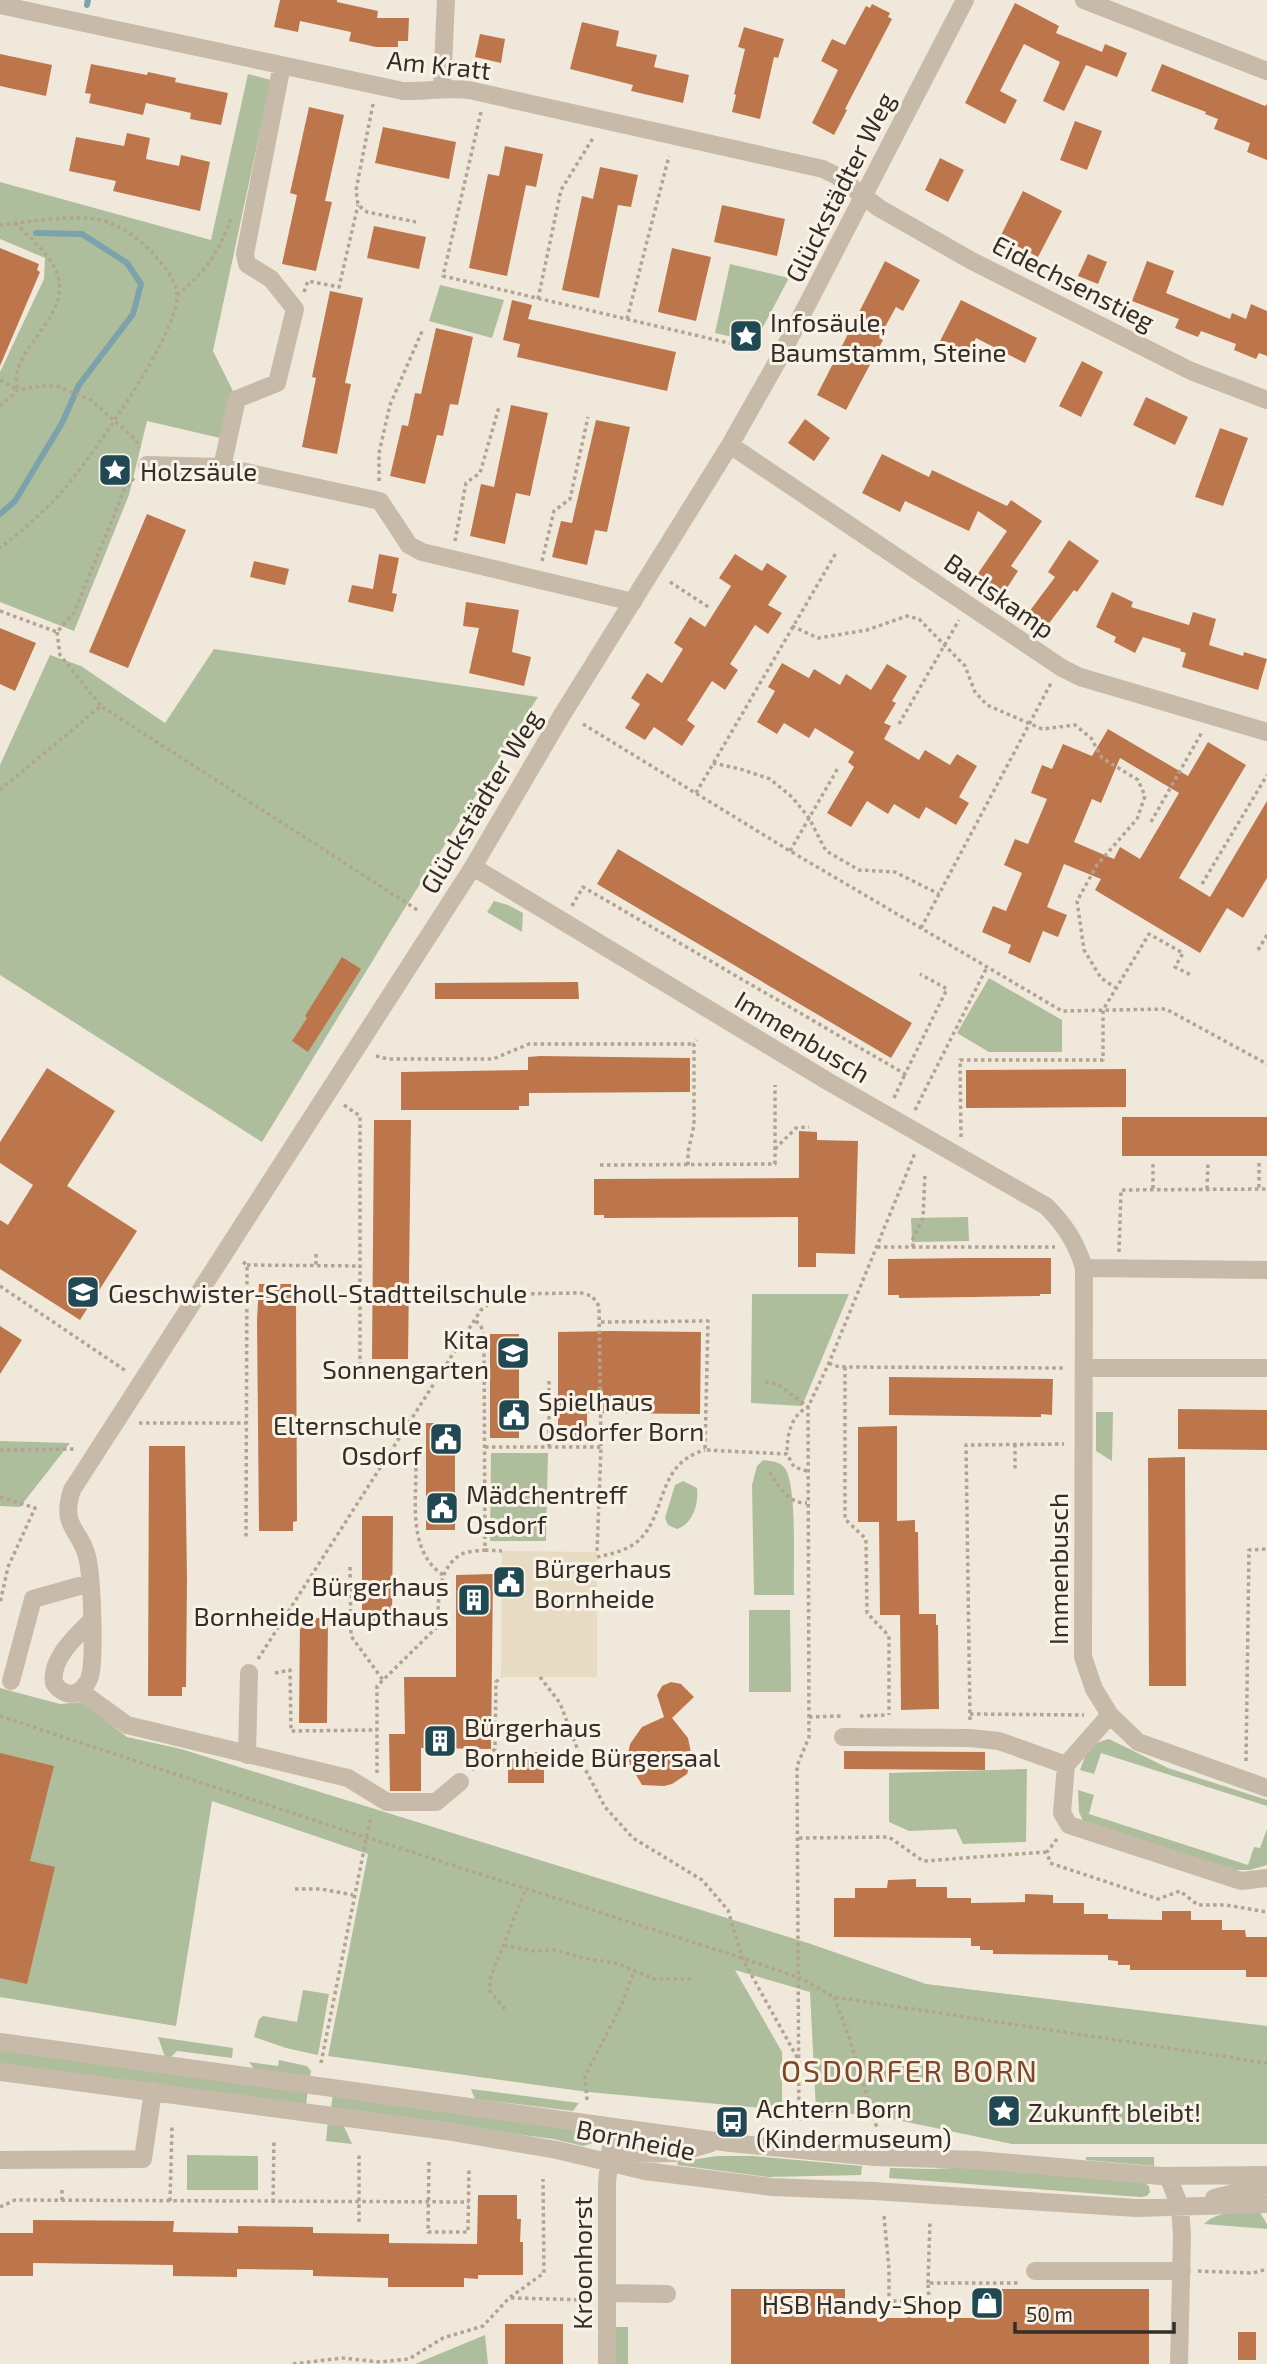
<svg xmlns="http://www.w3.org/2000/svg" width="1267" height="2364" font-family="'Exo 2',sans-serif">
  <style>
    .green { fill: #aebe9c }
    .plaza { fill: #e7dcc3 }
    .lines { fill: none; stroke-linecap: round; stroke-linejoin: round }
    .stream { stroke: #7ca3ab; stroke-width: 6 }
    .building { fill: #bd764c; fill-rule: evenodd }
    .path { stroke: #b3a492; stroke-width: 3.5; stroke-dasharray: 3.5 3.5; stroke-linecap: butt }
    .minor { stroke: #c7baa8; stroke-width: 18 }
    .labels { text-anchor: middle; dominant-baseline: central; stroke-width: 6; stroke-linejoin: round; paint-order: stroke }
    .street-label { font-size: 26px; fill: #342d28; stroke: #f8f2e7 }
    .poi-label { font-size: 26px; fill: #342d28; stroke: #f8f2e7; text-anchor: start }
    .quarter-label { font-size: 30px; letter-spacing: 2px; fill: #7e4626; stroke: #f8f2e7 }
  </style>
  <rect width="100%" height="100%" fill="#f0e9db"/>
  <path class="green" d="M248,74L271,80L213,351L233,391L220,438L147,421L129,495L74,631L0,602V372L44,279L45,258L0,239V182L211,240Z
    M730,264L789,278L755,342L715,333Z
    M440,285L504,300L492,338L429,321Z
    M214,649L538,697L403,911L262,1142L0,975V765L50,655L81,666L165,723Z
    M494,901L508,905L523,913L522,932L487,912Z
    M989,978L1062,1020V1052H989L957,1033Z
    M968,1217L969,1241L912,1242L911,1218Z
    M752,1294H849L802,1406L751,1403Z
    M1096,1412H1113L1112,1461L1096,1451Z
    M0,1441L70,1443L20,1507L0,1506Z
    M491,1453H548L546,1541H490Z
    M763,1460C773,1461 783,1462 787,1472C797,1496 793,1567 794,1595H754L752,1485L757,1466Z
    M683,1481L697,1488C699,1503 693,1524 677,1529L668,1525L665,1518L675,1485Z
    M790,1610L791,1692H749V1610Z
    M0,1688L60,1704L82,1702L127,1737L181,1749L808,1943L926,1984L1267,2026V2144H1012L878,2116L816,2111L810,1992L735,1970L782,2052V2110L588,2092L328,2056L368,1854L212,1801L176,2026L0,1997Z
    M1109,1739L1168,1768L1267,1800V1806L1101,1753L1094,1774L1080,1770C1087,1752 1088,1744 1109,1739Z
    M1027,1769L1026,1842L963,1844L956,1829L909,1831L889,1822V1773Z
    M1078,1790L1094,1795L1089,1814L1248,1865L1254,1847L1260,1848L1267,1829V1865L1250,1870H1235L1083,1821L1079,1812Z
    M303,1990L329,1994L318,2055L286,2048L254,2037L259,2019L263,2016L297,2022Z
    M158,2037L233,2048L232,2058L177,2051L170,2058L165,2057Z
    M0,2048L308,2089L306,2106L0,2065Z
    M279,2060L307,2066L311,2071L310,2076L254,2069L249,2062L278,2066Z
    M471,2089L579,2103L573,2111L475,2099Z
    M333,2092L586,2131L591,2134L593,2143L583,2146L553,2139L331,2109Z
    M328,2120L342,2122L352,2144L326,2141Z
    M187,2155L258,2156V2190H187Z
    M717,2156H753L862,2166L861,2175L768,2177L677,2165L678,2162Z
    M1086,2157H1154V2166L1086,2160Z
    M978,2167L1143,2182L1149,2186L1150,2192L1147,2196L1140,2197L889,2178L890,2168L930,2169Z
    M1237,2211H1259L1267,2224V2229L1204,2224C1213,2215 1224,2214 1237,2211Z
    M614,2327H628V2364H611Z
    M485,2335L488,2364H415Z"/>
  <path class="plaza" d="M502,1551L597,1552V1677H501Z"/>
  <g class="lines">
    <path class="stream" d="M87,5L88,0
      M0,514L15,501L62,423L79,385L133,314L141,284L127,263L82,234L36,233"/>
  </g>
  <path class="building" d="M280,0H337V2L378,11L377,18H409L408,41H398V47H376L349,41L351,32L300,21L298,32L274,27Z
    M1015,3L1059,26L1056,33L1102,52L1105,44L1127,53L1117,77L1086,65L1064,111L1043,101L1060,62L1024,44L1000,91L1017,100L1005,124L965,103Z
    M872,4L890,13L888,17L892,19L845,109L847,110L834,135L812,123L838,70L821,61L832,39L845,45L866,6L870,8Z
    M582,22L619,31L616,46L657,55L654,67L689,75L683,103L631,91L633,85L570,69Z
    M744,27L784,39L778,58L774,57L760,119L732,112L736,95L734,94L745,49L738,47Z
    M480,34L505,39L501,63L475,57Z
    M0,54L52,65L46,96L0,86Z
    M91,64L147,75L148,72L176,78L175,82L228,93L221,125L190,119L191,113L146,103L143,115L89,103L91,94L85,93Z
    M1162,64L1265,106L1267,104V160L1247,152L1250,143L1214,129L1218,119L1205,114L1206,112L1151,91Z
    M309,107L344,115L325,201L332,202L316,271L282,264L297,195L290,193Z
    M1075,121L1102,131L1087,170L1060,160Z
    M383,127L456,142L449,179L375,163Z
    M127,133L150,138L146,159L179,166L181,155L210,162L200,211L113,191L116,181L69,171L76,137L124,146Z
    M505,146L543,154L536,187L526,185L507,276L469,268L488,174L499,176Z
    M940,158L964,170L948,202L925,190Z
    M600,167L638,175L631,207L618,205L599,298L562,290L582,196L593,199Z
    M1023,191L1062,211L1038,257L1000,237Z
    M722,205L785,219L777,256L714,242Z
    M374,226L426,237L419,269L367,258Z
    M0,248L39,264L37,270L40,272L0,366Z
    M672,248L711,257L696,321L658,312Z
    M1088,254L1107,262L1098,284L1078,276Z
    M885,261L920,280L903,311L896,307L879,338L883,340L846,410L817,395Z
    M1147,261L1174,271L1166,293L1230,319L1232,313L1246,319L1251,304L1267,311V356L1259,353L1256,359L1234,350L1236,344L1201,331L1198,337L1175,328L1179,319L1132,301Z
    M330,291L363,298L345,383L351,384L337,454L302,447L316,378L312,377Z
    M512,300L532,305L528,319L676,352L667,391L517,357L520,344L503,340Z
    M961,300L1037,338L1025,363L976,338L967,357L939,343Z
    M436,328L473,337L458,405L450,404L443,436L437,435L425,484L390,476L402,425L408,426L415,393L421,394Z
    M1082,361L1103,372L1081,417L1059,406Z
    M1146,397L1188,417L1175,445L1133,425Z
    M511,405L548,413L530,496L516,493L505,544L470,536L481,484L494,487Z
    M805,419L830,438L814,461L788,443Z
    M596,420L630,427L607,532L595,530L587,565L552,557L561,521L572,523Z
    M1220,428L1248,438L1223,506L1195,497Z
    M882,454L929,477L932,470L1007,506L1011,500L1042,521L1011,566L1018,571L1003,594L977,575L1007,531L978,511L969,531L905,501L900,512L862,493Z
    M147,514L186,530L128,668L89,652Z
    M1069,540L1099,561L1077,592L1074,590L1047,626L1029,612L1055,577L1048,572Z
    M379,554L399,558L392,593L397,594L393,612L348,602L352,585L373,589Z
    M735,554L762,571L767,563L787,576L768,605L782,613L768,634L755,625L730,664L738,670L725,690L712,681L687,720L695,726L682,746L654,727L645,740L625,728L640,704L631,698L647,673L662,683L683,649L674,643L690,617L705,627L731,586L719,578Z
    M254,561L289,569L285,585L250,577Z
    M1112,592L1133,602L1131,607L1189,625L1193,612L1216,619L1209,645L1243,656L1244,652L1267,659L1258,690L1182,667L1186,653L1180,651L1181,649L1143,637L1135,653L1114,642L1116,637L1096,627Z
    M466,602L519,610L512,652L531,657L524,686L469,673L479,628L463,626Z
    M0,628L36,643L15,691L0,684Z
    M782,663L809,678L814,669L840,685L846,674L871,690L887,664L907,676L892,701L896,703L884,723L891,726L884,739L919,760L925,750L950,765L957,754L977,766L959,797L969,803L956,825L926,807L919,819L894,804L888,814L867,801L851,827L827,813L854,767L848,762L854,752L815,728L809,738L784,723L777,734L757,722L775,691L768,687Z
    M1108,729L1188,776L1208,742L1246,765L1179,878L1210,897L1267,801V878L1243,918L1227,908L1200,953L1095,890L1101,879L1064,864L1047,907L1067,915L1058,937L1043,931L1030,963L1008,953L1011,945L982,932L993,906L1006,911L1022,873L1004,865L1015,839L1028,844L1047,799L1031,793L1042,765L1052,769L1063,744L1092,756ZM1120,758L1179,793L1140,859L1120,847L1114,859L1074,842L1092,799L1101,803Z
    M618,849L912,1023L891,1058L597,884Z
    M342,957L361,969L308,1052L292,1041L307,1018L305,1016Z
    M578,982L579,999H435V983Z
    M540,1056L690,1058V1092L529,1093V1106H519V1110H401V1072L528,1070V1057Z
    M47,1068L115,1111L67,1186L137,1231L80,1320L0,1269V1220L8,1225L33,1185L0,1163V1142Z
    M1126,1069V1107L966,1108V1070Z
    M1122,1117H1267V1156H1122Z
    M374,1120H411L408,1359H372Z
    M799,1131L817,1132V1140L858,1141L855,1254L816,1253V1267H798V1217L604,1218V1215H594V1179L799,1178Z
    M967,1258H1051V1294H1040V1296L973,1297L899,1298V1295H888V1259Z
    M259,1284H292V1293L296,1294L297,1521L293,1522V1531H259L257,1320Z
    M0,1326L22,1340L0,1374Z
    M612,1331L701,1332L700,1414L587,1413V1437H558V1332Z
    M490,1334H519V1438H490Z
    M889,1377L1053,1379L1052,1415L1041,1414V1417L889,1415Z
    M1178,1409L1267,1410V1450L1178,1449Z
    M426,1423H455V1530H426Z
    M897,1426V1521L915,1520V1532H918L919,1614H936V1625H938L939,1709H936L901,1710L900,1615H880L879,1522H858V1427Z
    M149,1446H185L187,1578L186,1687H182V1696H148Z
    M1185,1457L1186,1686H1149L1148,1458Z
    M362,1516H393L392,1623L362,1622Z
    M493,1574L491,1749L421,1748V1791H390L389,1734H405L404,1677H456V1575Z
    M300,1618H328L327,1723H299Z
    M671,1682L681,1684L694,1697L672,1718L688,1738L692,1758L687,1774L672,1784L664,1786L642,1785L630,1765L628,1755L630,1744L642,1727L664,1717L657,1695L662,1686Z
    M844,1751L985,1752V1770L844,1769Z
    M508,1752H544V1783H508Z
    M0,1753L54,1766L30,1861L55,1867L27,1984L0,1978Z
    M916,1879V1887H947V1898H971V1903L1025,1902V1894L1053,1895V1903H1084V1914H1108V1919L1162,1920V1911H1191V1920H1222V1930H1245L1246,1937H1267V1977H1246V1970H1130V1965H1118V1961L1108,1960V1955L993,1954V1950H980V1946H971V1938L834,1937V1898H855V1888H887L888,1880Z
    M478,2195H517V2219H521L520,2242H523V2275H478V2279L464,2278V2287H388V2278L313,2276V2270L237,2269V2277L173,2276V2265L33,2263V2276H0V2233H33V2220L174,2221L173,2232L238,2233V2226L313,2227V2233L389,2234V2243L477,2244Z
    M731,2289H845V2318H975V2289H1149V2364H731Z
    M505,2324H563V2364H505Z
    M1238,2332H1256V2360H1238Z"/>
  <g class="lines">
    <path class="path" d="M373,104L356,190L358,205L367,212L416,222
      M481,112L443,276L763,351
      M15,223C28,236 43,248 52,263C84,314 4,348 18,390
      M0,225C25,222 78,214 101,220C121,225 144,242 157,258C166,268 176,281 177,295C179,334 87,464 59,495C41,514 21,532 0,548
      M304,292L308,281L339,287L358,205
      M177,295C205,273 220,251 231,218
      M538,299L561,190L593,138
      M627,319L669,156
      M0,380L16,389
      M0,406L18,390L42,386H57L91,400L136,440L139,448
      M379,481V453L390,405L423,329
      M455,541L466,483L480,473L499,407
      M542,561L554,511L570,499L588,417
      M670,582L710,608
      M0,611L57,632L74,613L125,488L135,477
      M792,626L818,638L867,630L907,616L919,619L965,666L975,692L987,705L1042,729L1075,725L1091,738L1102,758L1138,780L1145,796L1137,819L1097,865L1077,901L1084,950L1101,978L1116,988
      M57,632L60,655L101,706
      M583,724L790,851L1062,1011L1166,1009L1267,1064
      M899,724L959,620
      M713,763L740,769L770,779L792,797L809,818L826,851L859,870L895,872L939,894
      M0,790L101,706L419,911
      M696,793L836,553
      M1151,822L1202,732
      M790,851L838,768
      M1202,884L1267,775
      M572,906L583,887L905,1074L947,989L920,974
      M921,928L1051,683
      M1258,950L1267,935
      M376,1056L388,1059H493L529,1044H694
      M894,1098L905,1074
      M344,1105L360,1116V1373
      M915,1110L987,967
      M961,1137L960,1060H1103V1010L1149,934L1183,953L1175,967L1191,975
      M775,1149L796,1128L809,1127
      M1259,1163V1189
      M1153,1164V1189
      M600,1165L775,1164V1085
      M688,1165V1152L694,1125V1044L697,1040
      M1207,1189L1208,1164
      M877,1247H1055
      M913,1247V1238L923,1218L925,1174
      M1119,1252L1121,1190L1267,1189
      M316,1254V1266
      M243,1262L247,1265L246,1539
      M247,1265L360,1266
      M0,1286L126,1371
      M601,1322L708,1321L705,1450L787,1454L794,1467L807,1471
      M829,1363L835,1366L845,1367L1065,1368
      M845,1367V1519L866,1539L867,1613L889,1636V1715
      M549,1381V1447
      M765,1382L779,1385L808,1407C790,1416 787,1436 787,1454
      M139,1423H246
      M1015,1444V1470
      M485,1447H601
      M0,1450L75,1449
      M416,1468C416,1504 408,1554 445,1576
      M770,1472C778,1487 789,1504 807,1503
      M0,1497L35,1508L8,1567L0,1603
      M485,1550L502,1551
      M597,1557C611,1554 626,1551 638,1541C668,1514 655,1464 705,1450
      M350,1567L351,1636L383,1680
      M406,1617L423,1618C431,1627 440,1626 451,1626
      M258,1659L481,1310L498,1297L510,1294L581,1293L592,1296L599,1306L601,1447L597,1552
      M275,1673L290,1670L291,1731L377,1730
      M540,1677L560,1703L585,1769L605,1807L633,1838L702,1880L728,1910L742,1958L798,2059
      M970,1714L1084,1715
      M0,1716L365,1837L742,1958L800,1978L834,1997L1267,2063
      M860,1716L888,1715
      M809,1717L842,1716
      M970,1720L966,1445L1064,1444
      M1246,1761L1249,1550L1267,1549
      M472,1770L495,1749L496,1682L501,1677
      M377,1773V1686L438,1626C438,1602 437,1567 462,1554C468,1551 478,1551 485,1550L484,1337L481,1326L475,1320
      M799,1838L889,1837L923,1861L1047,1852
      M1057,1839L1047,1852L1050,1863L1158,1899L1180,1891L1198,1905H1226L1267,1912
      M295,1889H321L353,1895
      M504,1945L532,1951L555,1950L583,1958L619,1964L654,1979H691
      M834,1997L848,2034L877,2128
      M505,2009L490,1991V1979L526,1888
      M321,2063L371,1815
      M587,2100L585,2076L622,2004L634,1971
      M799,2121L797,1766L809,1737L808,1407L829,1363L915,1153
      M429,2162L428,2232H468L469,2168
      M62,2190V2200
      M170,2201L172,2127
      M273,2202L274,2140
      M0,2207L15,2200L469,2202
      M884,2216L889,2269V2301
      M359,2222V2152
      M1198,2271L1253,2273L1267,2269
      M928,2283L930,2220
      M511,2298L588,2300
      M858,2301H929L928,2283H1020
      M909,2301V2318
      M293,2364L342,2358L380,2362L409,2359L443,2338L483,2326L509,2298L544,2273L543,2179"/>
    <path class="minor" d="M1084,0L1267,71
      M0,5L403,91C425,92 446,87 469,90L823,169L837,176L879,208L972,261L1191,371L1267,400
      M442,88L446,0
      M730,445L1062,668L1080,677L1267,732
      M147,465L222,467L380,501L409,545L422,552L633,602
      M222,467L237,399L277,383L295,309L271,279L247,264L245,254L282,65
      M473,867L829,1082L1046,1206C1065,1225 1076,1242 1084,1268L1083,1657L1094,1689L1110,1715L1138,1742L1267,1788
      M1084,1268L1267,1270
      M1085,1368H1267
      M91,1621C76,1636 50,1659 54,1683C60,1692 71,1698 81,1690C85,1686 89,1681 90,1676C95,1658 92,1582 88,1561C83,1530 59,1529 72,1490L473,867L562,715L730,445L781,355L965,0
      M11,1681L33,1599L90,1583
      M80,1691L127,1725L348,1778L387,1802H436L460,1782
      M1110,1715L1066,1765L1062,1813L1069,1825L1241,1881L1267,1878
      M843,1737L970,1738L999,1741L1066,1765
      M247,1755L249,1673
      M0,2042L730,2143L875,2157L977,2160L1161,2176L1267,2175
      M0,2072L446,2131L557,2150L645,2171L772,2187L873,2191L1136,2208L1267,2204
      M0,2160L143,2159L153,2091
      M609,2163L629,2154L677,2153L711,2143
      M1168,2176L1180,2207L1182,2235L1179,2364
      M1214,2198L1267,2185
      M1035,2271H1182
      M608,2293L667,2294
      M607,2364V2182L613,2127"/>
  </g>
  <defs>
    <symbol id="sight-square" viewBox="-11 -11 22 22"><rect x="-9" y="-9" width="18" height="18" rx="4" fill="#204953" stroke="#f8f2e7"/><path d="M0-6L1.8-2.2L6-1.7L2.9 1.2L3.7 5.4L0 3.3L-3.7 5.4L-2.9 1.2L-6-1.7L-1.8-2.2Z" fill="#fff"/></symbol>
    <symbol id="school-square" viewBox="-11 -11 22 22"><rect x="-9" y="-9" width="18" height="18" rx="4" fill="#204953" stroke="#f8f2e7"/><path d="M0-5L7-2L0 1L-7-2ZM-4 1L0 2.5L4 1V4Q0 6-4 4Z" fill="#fff"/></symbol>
    <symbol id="civic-square" viewBox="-11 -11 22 22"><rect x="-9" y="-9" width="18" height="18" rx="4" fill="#204953" stroke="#f8f2e7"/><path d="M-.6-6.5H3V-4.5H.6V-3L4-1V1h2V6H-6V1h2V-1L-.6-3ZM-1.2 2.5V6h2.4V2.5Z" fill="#fff"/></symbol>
    <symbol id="building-square" viewBox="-11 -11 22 22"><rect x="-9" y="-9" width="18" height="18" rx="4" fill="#204953" stroke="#f8f2e7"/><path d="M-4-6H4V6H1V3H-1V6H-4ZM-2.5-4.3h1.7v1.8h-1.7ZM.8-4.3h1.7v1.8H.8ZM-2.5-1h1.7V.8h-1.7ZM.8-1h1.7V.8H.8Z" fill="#fff"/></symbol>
    <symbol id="bus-square" viewBox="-11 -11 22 22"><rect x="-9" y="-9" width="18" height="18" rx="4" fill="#204953" stroke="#f8f2e7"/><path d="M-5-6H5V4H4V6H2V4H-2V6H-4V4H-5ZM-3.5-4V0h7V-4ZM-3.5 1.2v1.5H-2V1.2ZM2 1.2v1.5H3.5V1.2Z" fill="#fff"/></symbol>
    <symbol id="shop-square" viewBox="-11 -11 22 22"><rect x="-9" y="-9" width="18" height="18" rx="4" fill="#204953" stroke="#f8f2e7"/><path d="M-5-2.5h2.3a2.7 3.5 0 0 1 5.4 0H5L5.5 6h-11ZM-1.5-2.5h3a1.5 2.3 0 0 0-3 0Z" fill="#fff"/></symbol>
  </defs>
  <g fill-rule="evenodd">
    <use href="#sight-square" x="727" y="317" width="38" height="38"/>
    <use href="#sight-square" x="96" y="451" width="38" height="38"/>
    <use href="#school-square" x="64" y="1273" width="38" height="38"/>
    <use href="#school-square" x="494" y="1334" width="38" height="38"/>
    <use href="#civic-square" x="495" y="1396" width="38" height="38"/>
    <use href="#civic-square" x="427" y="1420" width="38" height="38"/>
    <use href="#civic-square" x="423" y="1489" width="38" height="38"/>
    <use href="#civic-square" x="490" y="1563" width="38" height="38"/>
    <use href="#building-square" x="455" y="1581" width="38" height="38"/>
    <use href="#building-square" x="421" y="1722" width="38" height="38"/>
    <use href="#sight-square" x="985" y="2092" width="38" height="38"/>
    <use href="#bus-square" x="713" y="2103" width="38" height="38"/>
    <use href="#shop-square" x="968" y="2284" width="38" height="38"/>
  </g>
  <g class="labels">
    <g class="street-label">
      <text transform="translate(439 64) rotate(6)">Am Kratt</text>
      <text transform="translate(839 187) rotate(-63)">Glückstädter Weg</text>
      <text transform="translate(1074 282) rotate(27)">Eidechsenstieg</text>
      <text transform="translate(1000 595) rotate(35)">Barlskamp</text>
      <text transform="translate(480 801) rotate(-59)">Glückstädter Weg</text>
      <text transform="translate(803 1036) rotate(31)">Immenbusch</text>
      <text transform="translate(1057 1569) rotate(-90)">Immenbusch</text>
      <text transform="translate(636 2139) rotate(11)">Bornheide</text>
      <text transform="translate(581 2263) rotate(-90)">Kroonhorst</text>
    </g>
    <g class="poi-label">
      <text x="770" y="321">Infosäule,<tspan x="770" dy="30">Baumstamm, Steine</tspan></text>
      <text x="140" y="470">Holzsäule</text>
      <text x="108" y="1292">Geschwister-Scholl-Stadtteilschule</text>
      <text x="489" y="1338" text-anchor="end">Kita<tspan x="489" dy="30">Sonnengarten</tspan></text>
      <text x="538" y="1400">Spielhaus<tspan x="538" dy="30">Osdorfer Born</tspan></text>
      <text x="422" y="1424" text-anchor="end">Elternschule<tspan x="422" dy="30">Osdorf</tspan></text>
      <text x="466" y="1493">Mädchentreff<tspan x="466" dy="30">Osdorf</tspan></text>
      <text x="534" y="1567">Bürgerhaus<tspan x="534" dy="30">Bornheide</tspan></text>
      <text x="449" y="1585" text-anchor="end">Bürgerhaus<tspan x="449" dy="30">Bornheide Haupthaus</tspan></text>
      <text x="464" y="1726">Bürgerhaus<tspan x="464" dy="30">Bornheide Bürgersaal</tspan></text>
      <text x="756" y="2107">Achtern Born<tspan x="756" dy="30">(Kindermuseum)</tspan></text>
      <text x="1028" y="2111">Zukunft bleibt!</text>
      <text x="962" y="2303" text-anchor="end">HSB Handy-Shop</text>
    </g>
    <g class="quarter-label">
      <text x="910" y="2070">OSDORFER BORN</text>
    </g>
  </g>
  <path d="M1015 2322v10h159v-10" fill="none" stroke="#342d28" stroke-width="3.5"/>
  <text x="1026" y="2322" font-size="21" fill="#342d28" stroke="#f8f2e7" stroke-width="5" paint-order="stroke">50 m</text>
</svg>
